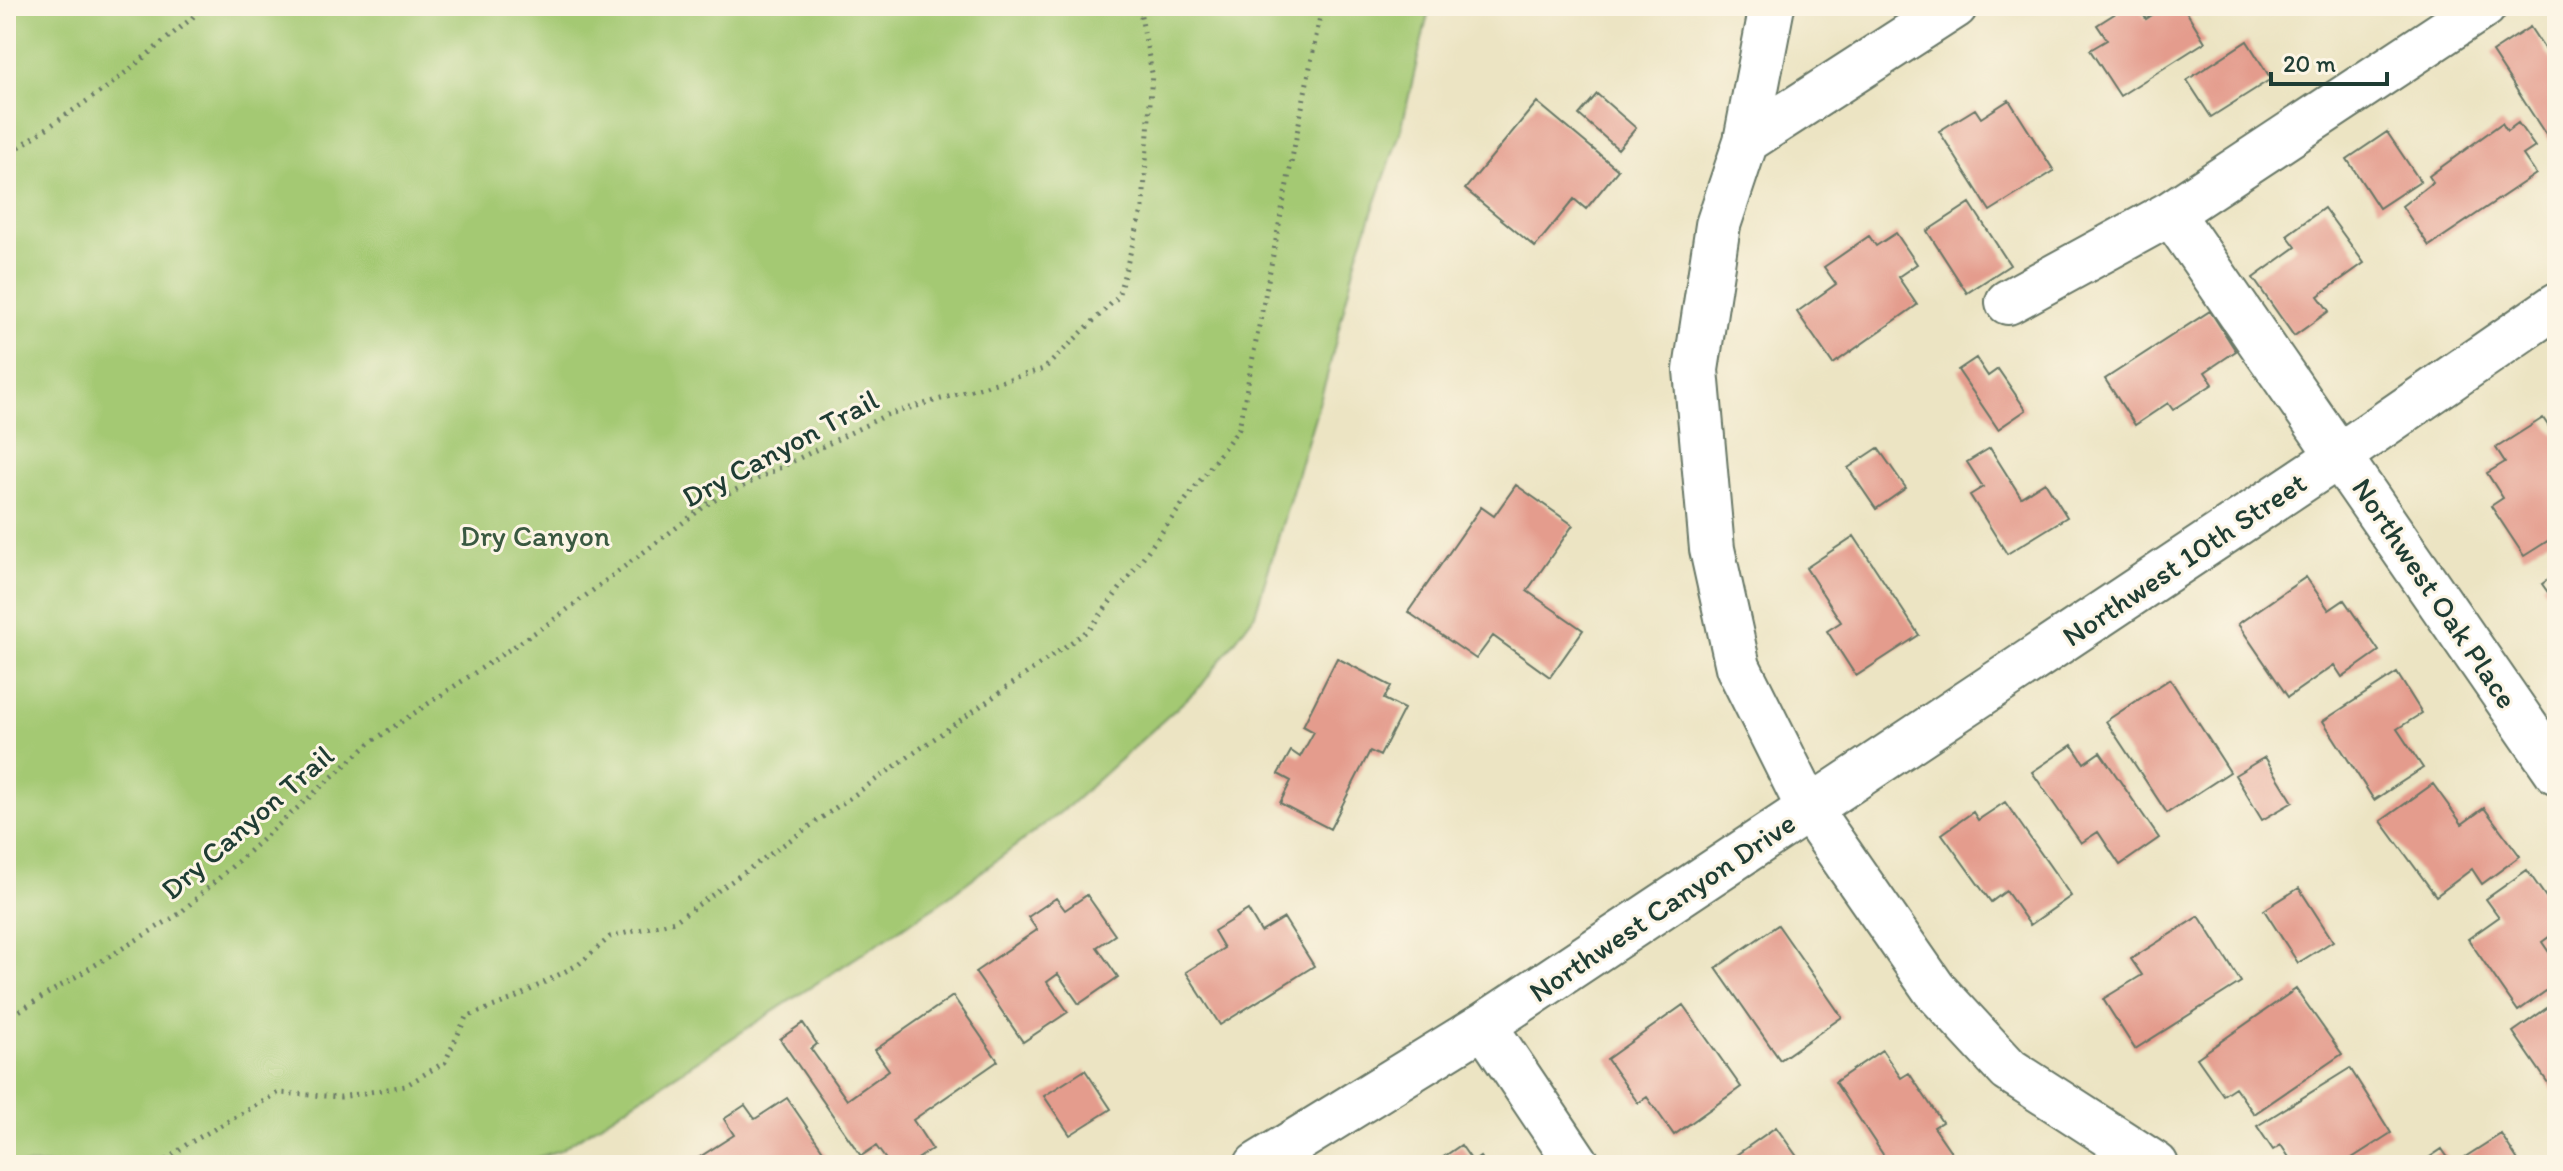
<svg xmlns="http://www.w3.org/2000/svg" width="2563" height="1171" font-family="Itim,sans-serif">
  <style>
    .green { fill: #a4c973; stroke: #628354; stroke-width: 2 }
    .building { fill: #e49c8d }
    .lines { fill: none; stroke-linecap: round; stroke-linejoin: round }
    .minor-casing { stroke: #677766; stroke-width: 48 }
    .path { stroke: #677766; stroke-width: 5; stroke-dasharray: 2 6; stroke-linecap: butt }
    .minor { stroke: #fff; stroke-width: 44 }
    .labels { text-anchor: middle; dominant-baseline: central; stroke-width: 6; stroke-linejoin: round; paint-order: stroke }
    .street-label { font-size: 30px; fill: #1f3d34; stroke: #fcf5e5 }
    .park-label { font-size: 30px; fill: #3a5941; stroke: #fcf5e5 }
  </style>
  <rect width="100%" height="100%" fill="#fcf5e5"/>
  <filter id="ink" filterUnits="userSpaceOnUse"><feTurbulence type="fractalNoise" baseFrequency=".0125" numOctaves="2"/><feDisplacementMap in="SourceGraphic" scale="16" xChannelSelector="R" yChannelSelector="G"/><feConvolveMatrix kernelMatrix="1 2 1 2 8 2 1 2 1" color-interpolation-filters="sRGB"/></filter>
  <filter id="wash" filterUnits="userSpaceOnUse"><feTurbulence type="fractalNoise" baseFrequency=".006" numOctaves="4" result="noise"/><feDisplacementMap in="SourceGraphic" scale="32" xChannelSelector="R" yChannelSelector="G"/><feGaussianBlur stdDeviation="1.8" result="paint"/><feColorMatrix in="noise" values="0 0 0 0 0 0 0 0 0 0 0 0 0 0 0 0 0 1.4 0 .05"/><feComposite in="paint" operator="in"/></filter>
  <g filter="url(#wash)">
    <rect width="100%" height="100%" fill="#ece4c3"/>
    <path class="green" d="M6,6H1430L1401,130L1357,256L1326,380L1255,614L1201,686L1070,805L940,903L560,1150L515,1165H6Z"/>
    <g id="blocks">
      <path class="building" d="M2127,6H2138L2146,19L2166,6H2183L2205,42L2120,96L2090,50L2107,40L2097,25Z
        M2530,27L2557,68V152L2492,52Z
        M2247,41L2271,79L2211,117L2187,80Z
        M1597,94L1636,128L1618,149L1579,115Z
        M2009,100L2054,171L1990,211L1939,131L1975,109L1981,118Z
        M1537,102L1618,170L1586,209L1574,199L1535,247L1465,189Z
        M2502,123L2507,131L2518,123L2535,147L2523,155L2536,174L2429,246L2402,206L2433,182L2429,176Z
        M2387,132L2420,181L2379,208L2347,159Z
        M1970,203L2010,265L1967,293L1927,231Z
        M2324,208L2364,263L2318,296L2329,311L2294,336L2253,278L2296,247L2287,235Z
        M1896,233L1917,264L1898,277L1917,305L1833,364L1797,312L1836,284L1824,267L1869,236L1876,246Z
        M2210,311L2236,351L2205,372L2213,384L2173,410L2168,403L2135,425L2105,379Z
        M1976,358L1988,376L1998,369L2026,410L1998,429L1958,370Z
        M2543,418L2557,439V514L2552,518L2557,525V535L2524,556L2491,506L2503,498L2487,473L2505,462L2496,448Z
        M1878,448L1906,488L1876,509L1848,468Z
        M1990,448L2021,497L2045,482L2067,517L2007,554L1970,495L1983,487L1967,462Z
        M1516,485L1573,525L1527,591L1583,630L1550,677L1493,636L1476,659L1408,612L1481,507L1494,516Z
        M1854,536L1919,635L1856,676L1827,631L1841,622L1806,568Z
        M2557,573V605L2542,584Z
        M2306,577L2329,610L2344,600L2379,651L2342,677L2334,665L2288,697L2238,624Z
        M1337,658L1391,686L1384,699L1404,709L1380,756L1370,751L1330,829L1280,803L1291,781L1278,774L1291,751L1300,757L1314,732L1303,726Z
        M2397,673L2422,713L2397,729L2423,768L2374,800L2323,721Z
        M2170,679L2230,772L2167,813L2106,721Z
        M2072,745L2084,763L2100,752L2159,838L2120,865L2098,832L2081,843L2032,772Z
        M2265,757L2293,802L2262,820L2235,775Z
        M2433,784L2462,824L2484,808L2520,856L2482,884L2472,869L2436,896L2381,821Z
        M2005,802L2071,896L2030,925L2006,891L1991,902L1942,834L1973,812L1978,820Z
        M2527,870L2557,913V931L2542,942L2557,964V983L2518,1011L2468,939L2499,917L2486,899Z
        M2299,888L2333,941L2298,963L2264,910Z
        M1087,895L1115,935L1097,947L1118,977L1079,1004L1058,974L1047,982L1068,1012L1023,1042L975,972L1037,930L1028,917L1056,898L1065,910Z
        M1248,910L1261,932L1284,918L1314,966L1220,1025L1186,972L1224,948L1214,931Z
        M2199,916L2241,982L2135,1049L2103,999L2142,975L2131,959Z
        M1778,925L1842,1017L1780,1060L1716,968Z
        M2296,989L2342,1054L2254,1114L2235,1087L2223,1095L2197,1058Z
        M953,996L998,1061L913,1120L932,1149L909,1165H890L876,1146L861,1156L780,1039L803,1023L817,1044L811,1049L847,1100L889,1070L875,1050Z
        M2557,1001V1096L2513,1032Z
        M1683,1005L1741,1087L1674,1135L1647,1097L1638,1103L1607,1059Z
        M1882,1050L1901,1078L1909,1073L1942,1122L1934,1127L1960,1165H1890L1835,1082Z
        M2350,1068L2391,1133L2341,1165H2294L2281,1145L2273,1150L2257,1126Z
        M1085,1070L1111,1109L1070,1135L1044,1096Z
        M787,1098L833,1165H780L777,1162L772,1165H699L695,1160L734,1135L724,1119L745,1105L755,1119Z
        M1776,1127L1803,1165H1722Z
        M2501,1134L2521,1165H2470L2465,1157Z
        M1461,1145L1473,1162L1480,1157L1486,1165H1432Z
        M2442,1149L2453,1165H2418Z"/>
    </g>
  </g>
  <g filter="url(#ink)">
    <use href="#blocks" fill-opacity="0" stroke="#677766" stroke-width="2"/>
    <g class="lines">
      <defs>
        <path id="minor" d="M1772,6L1746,141L1718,225L1696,370L1712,549L1738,667L1809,809L1934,989L2009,1070L2156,1165
          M2484,6L2171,213L2557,772
          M1746,141L1955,6
          M2008,302L2171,213
          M1484,1025L1578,1165
          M1257,1165L1484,1025L2340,455L2557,305"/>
      </defs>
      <use href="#minor" class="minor-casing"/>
      <path class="path" d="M6,156L109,86L192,18L202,6
        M6,1019L179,914L371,742L552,621L709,503L886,415L1044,369L1118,297L1143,207L1152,73L1139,6
        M160,1165L186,1145L278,1093L341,1097L405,1086L445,1062L466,1017L513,999L579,964L610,937L675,921L1090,629L1239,428L1322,6"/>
      <use href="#minor" class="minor"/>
    </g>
  </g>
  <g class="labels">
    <g class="street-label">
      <text transform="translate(780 448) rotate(-28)">Dry Canyon Trail</text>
      <text transform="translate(2184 559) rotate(-34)">Northwest 10th Street</text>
      <text transform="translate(2435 593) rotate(56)">Northwest Oak Place</text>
      <text transform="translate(247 822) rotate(-41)">Dry Canyon Trail</text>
      <text transform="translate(1662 907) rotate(-34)">Northwest Canyon Drive</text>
    </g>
    <g class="park-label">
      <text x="535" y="535">Dry Canyon</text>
    </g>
  </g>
  <rect width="2563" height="1171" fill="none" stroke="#fcf5e5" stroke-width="32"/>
  <path d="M2271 72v12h116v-12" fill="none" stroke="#1f3d34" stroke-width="4"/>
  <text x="2283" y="72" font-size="24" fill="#1f3d34" stroke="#fcf5e5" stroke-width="6" paint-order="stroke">20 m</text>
</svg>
